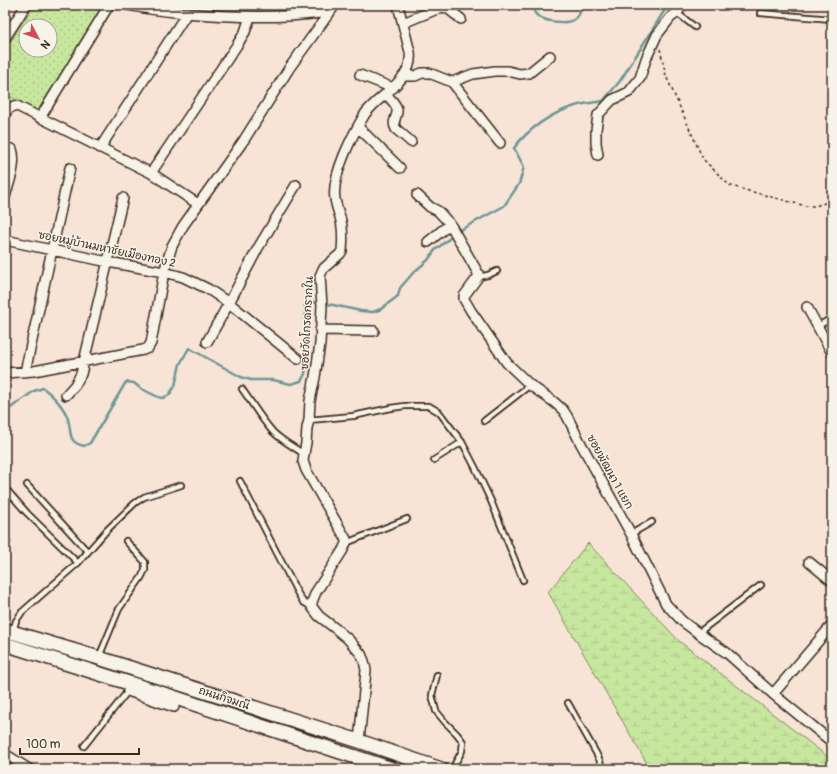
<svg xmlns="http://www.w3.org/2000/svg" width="837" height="774" font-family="Pangolin,'Playpen Sans Thai',sans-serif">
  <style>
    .grass { fill: url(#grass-dots); stroke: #81885e; fill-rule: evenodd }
    .wetland { fill: url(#wetland-marsh); stroke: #81885e }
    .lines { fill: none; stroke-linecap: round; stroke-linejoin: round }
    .stream { stroke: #6c9795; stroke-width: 2.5 }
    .lane-casing { stroke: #3b2a1e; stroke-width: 8 }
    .street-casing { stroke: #3b2a1e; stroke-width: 12 }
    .secondary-casing { stroke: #3b2a1e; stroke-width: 16 }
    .path { stroke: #3b2a1e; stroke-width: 1.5; stroke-dasharray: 3 3; stroke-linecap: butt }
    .lane { stroke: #f7f3e8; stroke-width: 4.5 }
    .street { stroke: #f7f3e8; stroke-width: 9 }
    .secondary { stroke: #f7f3e8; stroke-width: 13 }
    .labels { text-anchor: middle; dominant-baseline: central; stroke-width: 3; stroke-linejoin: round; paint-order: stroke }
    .street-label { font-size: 11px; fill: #3b2a1e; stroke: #f7f3e8 }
  </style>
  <defs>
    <pattern id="grass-dots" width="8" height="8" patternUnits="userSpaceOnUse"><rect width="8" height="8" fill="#c7e79f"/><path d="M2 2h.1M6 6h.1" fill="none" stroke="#acc688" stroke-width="1.8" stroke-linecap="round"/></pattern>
    <pattern id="wetland-marsh" width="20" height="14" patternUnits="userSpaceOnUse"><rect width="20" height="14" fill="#c7e79f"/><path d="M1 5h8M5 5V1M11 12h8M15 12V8" fill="none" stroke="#acc688"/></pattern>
  </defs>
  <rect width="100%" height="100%" fill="#f7e4d6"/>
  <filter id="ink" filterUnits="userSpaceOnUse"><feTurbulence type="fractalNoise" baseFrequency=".025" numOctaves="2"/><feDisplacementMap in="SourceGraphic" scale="8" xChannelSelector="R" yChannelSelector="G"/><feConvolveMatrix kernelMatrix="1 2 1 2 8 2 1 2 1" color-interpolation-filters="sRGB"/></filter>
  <g filter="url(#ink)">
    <path class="grass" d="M34,5H104L39,112L5,94V50ZM26,26H50V50H26Z"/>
    <path class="wetland" d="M588,543L679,641L832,760V769H650L548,592Z"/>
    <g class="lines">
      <path class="stream" d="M533,5C533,6 534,11 534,11C538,22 567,25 575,19C580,15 581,10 583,5
        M5,412L34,391L43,388C53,395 64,407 68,419C72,433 67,442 84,446L90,443L126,382L134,383L140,388L158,397L163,398L169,395L175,386L180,364L189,348L241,377L251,380H273L291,384L301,381L305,374L307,342L305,305L312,302L333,305L361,311L373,312L381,309L398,296L400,288L413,273L428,260L435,250L460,230L504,206L519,184L524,167L514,148C529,128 552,113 575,106C584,103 594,103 603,101L620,81L668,5"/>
      <defs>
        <path id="lane" d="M677,13L695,27
          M760,13L832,19
          M478,277L488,275L497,271
          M818,326L832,318
          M242,389C252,403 261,419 273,432C282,441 294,447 304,454
          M309,420L353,416L391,408L405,406H429L439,412L462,442L475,467L491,501L523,580
          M484,421L530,385
          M434,460L462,442
          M240,481L297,592L303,602L312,607
          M27,485L88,552
          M5,488L27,513L78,563
          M631,534L652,522
          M346,543L407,519
          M5,546L7,542
          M13,631L16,621L22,612L78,563L107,530L135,503L144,497L181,485
          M698,633L761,585
          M99,657L119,609L141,578L145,570V562L126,541
          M437,675L432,695L436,711L445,722L457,734L463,742L462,751L452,769
          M568,703L596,753L600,761L602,769
          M84,746L128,691"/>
        <path id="street" d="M127,5C146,9 165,11 185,13C230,17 275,19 321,13L329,14
          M403,23L442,7L447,8L461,19
          M5,38L26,5
          M360,75L393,88
          M403,76H415L422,73H429L452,82L500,143
          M452,82L473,74L495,71H508L520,74L529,73L550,56
          M386,94C389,98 397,104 397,110C398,117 391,121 396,129C398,131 407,138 411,142
          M5,113C8,110 12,105 17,106L151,173L198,204
          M40,118L109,5
          M358,127L400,168
          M100,148L187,13
          M598,155L596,143V130L598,115L612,100L629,92L640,78L646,59L657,35L671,17L677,13L682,5
          M151,173L237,45L245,32L250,17
          M417,195L430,207L438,211L450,224L478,273V277L464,296V299L471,311L507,363L530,385L554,402L563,410L567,416L580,442L631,534L666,604L682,621L698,633L727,653L773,694L832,742
          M5,197C9,182 17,164 12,149
          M5,240L108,262L164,272L183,277L208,289L229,303L298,359
          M428,242L450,224
          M807,307L832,353
          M320,330L374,331
          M207,342L229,303L258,248L296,185
          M25,372L52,250L70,168
          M5,373L34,371L143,350L148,348L151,343L164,272L172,246L183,226L244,140L290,67L335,5
          M66,395L75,385L81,374L123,198
          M809,562L832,581
          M131,684L128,691L174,707
          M773,694L832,625
          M359,741L365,681L366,670L364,661L361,654L348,639L336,629L319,616L312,607V602L316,592L343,550L346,543V539L306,470L303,461L304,454L306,443L307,428L309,420L310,401L315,377L320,344L322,306L320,276L323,269L340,254L342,251C343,240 343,227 340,217C338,211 336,205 335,199C331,176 353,134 365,114C379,94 414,81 410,52L398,5
          M5,754L29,769"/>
        <path id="secondary" d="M5,630L99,658L359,741L441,769
          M5,644L170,696L392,769"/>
      </defs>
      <use href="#lane" class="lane-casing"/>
      <use href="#street" class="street-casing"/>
      <use href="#secondary" class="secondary-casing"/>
      <path class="path" d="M660,49L666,76L703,159L729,185L741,189L806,206H815L828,202L832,204"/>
      <use href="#lane" class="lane"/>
      <use href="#street" class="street"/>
      <use href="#secondary" class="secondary"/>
    </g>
  </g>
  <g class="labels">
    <g class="street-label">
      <text transform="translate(107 249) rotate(12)">ซอยหมู่บ้านมหาชัยเมืองทอง 2</text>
      <text transform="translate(307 323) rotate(-87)">ซอยวัดโกรดกรากใน</text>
      <text transform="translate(610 472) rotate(61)">ซอยพัฒนา 1 แยก</text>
      <text transform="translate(224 698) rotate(18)">ถนนกิจมณี</text>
    </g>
  </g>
  <rect width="837" height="774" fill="none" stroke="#f7f3e8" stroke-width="20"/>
  <rect x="10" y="10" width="817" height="754" fill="none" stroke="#3b2a1e" stroke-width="1.5" filter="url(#ink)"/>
  <g transform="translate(38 38) rotate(131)"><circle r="19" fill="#f7f3e8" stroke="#aca397"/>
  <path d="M0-3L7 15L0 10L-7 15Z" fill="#d1495b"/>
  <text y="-6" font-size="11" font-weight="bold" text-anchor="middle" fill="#3b2a1e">N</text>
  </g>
  <path d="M20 748v6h119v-6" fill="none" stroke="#3b2a1e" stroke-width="2"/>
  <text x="26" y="748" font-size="12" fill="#3b2a1e" stroke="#f7f3e8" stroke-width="3" paint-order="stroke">100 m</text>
</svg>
